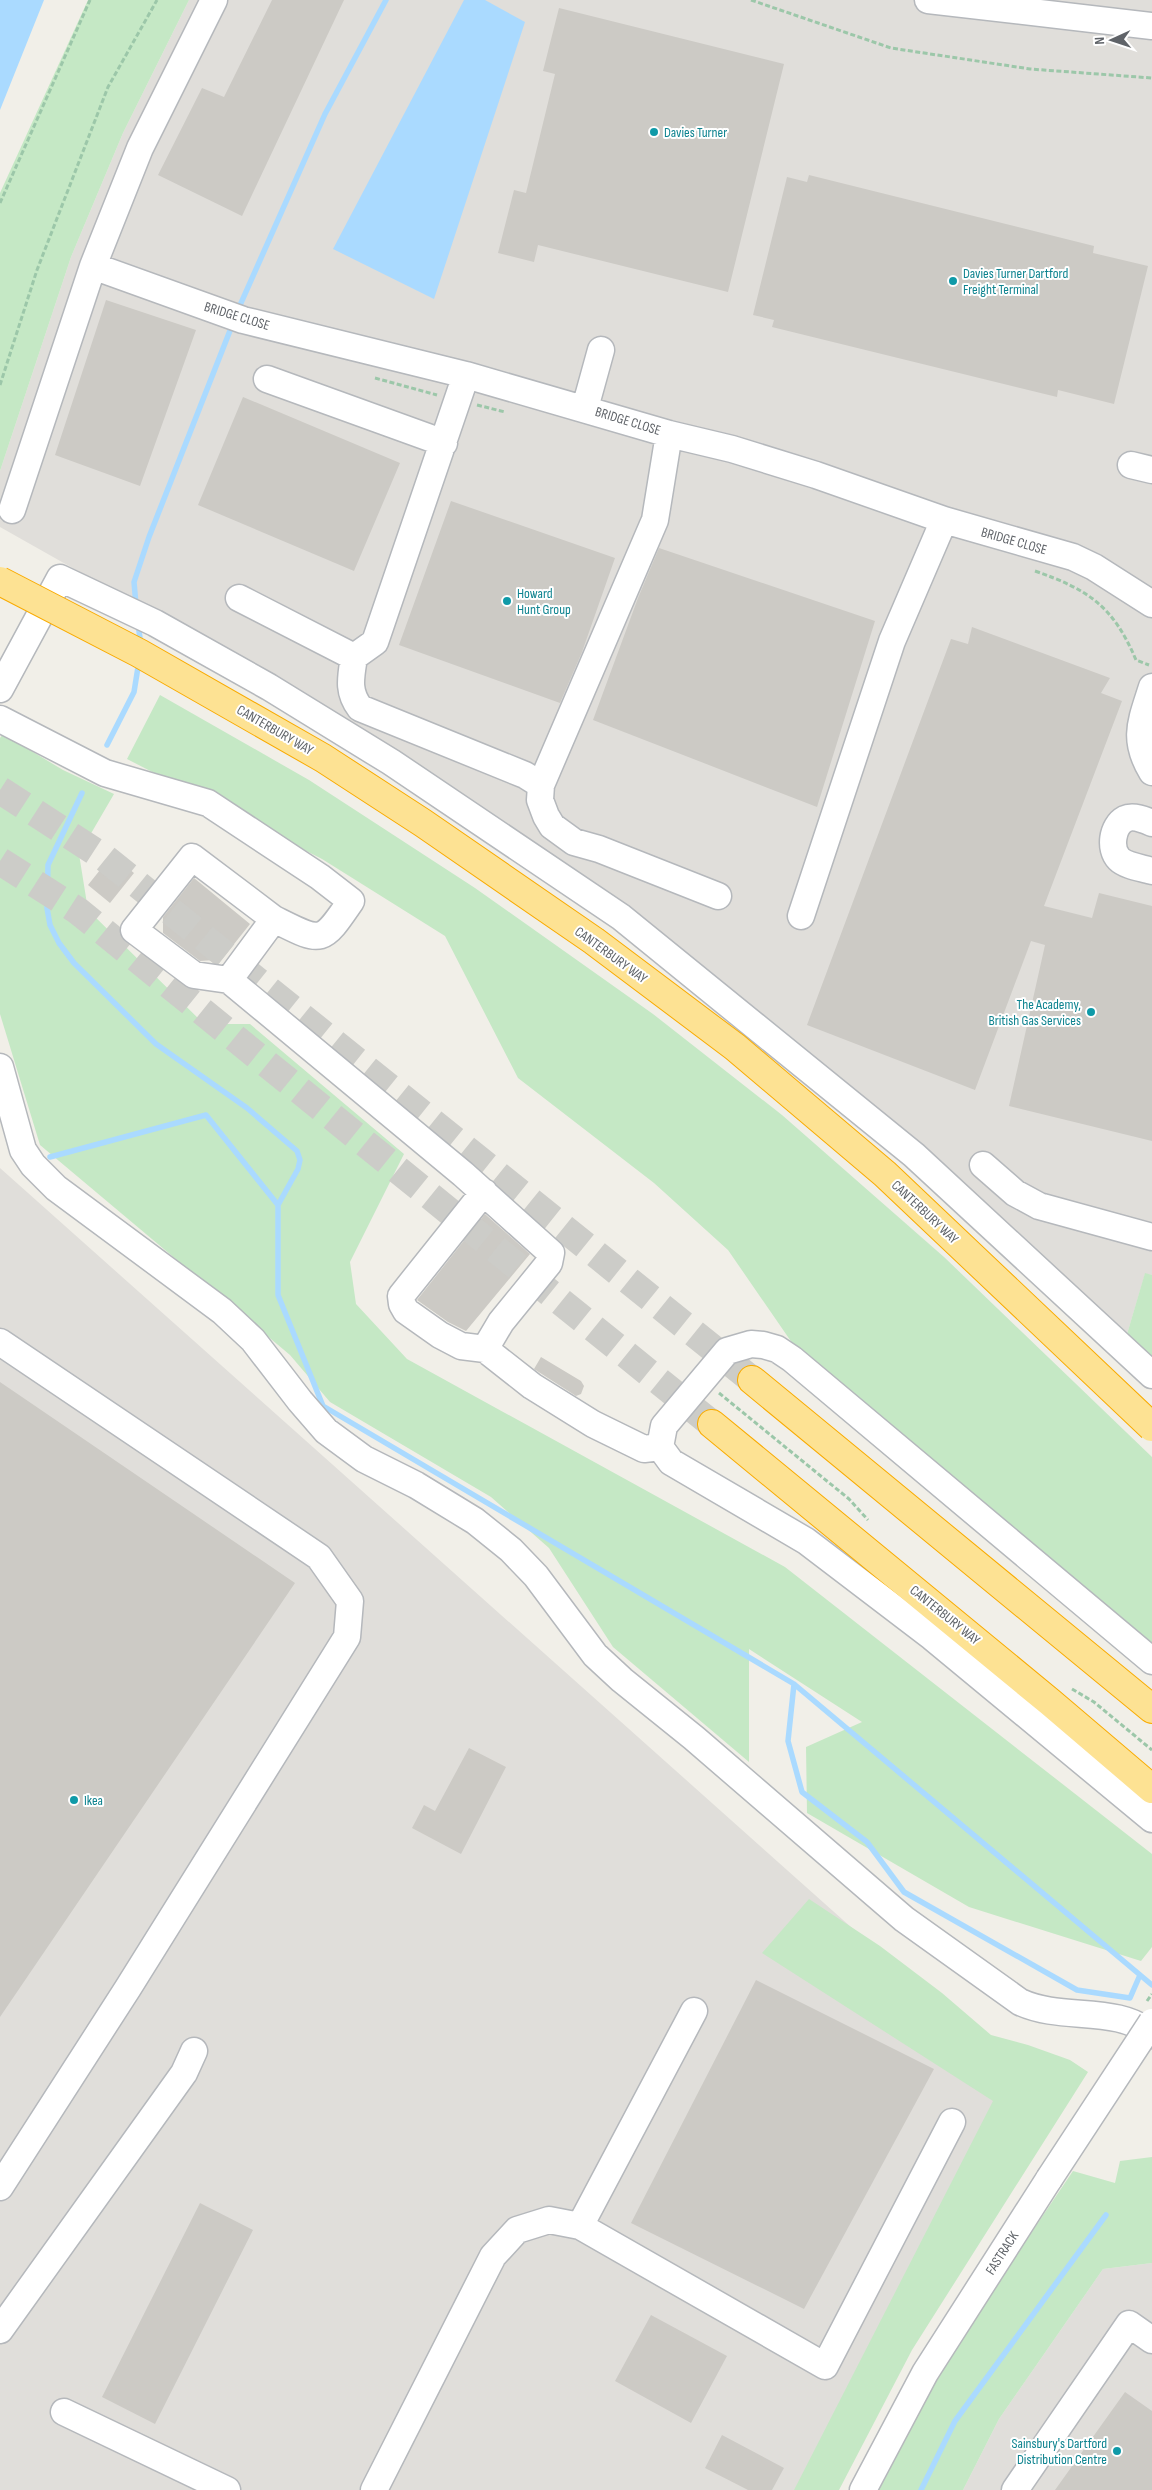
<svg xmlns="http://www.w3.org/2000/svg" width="1152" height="2490" font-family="'Sofia Sans Condensed',sans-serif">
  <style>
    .industrial { fill: #e0deda }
    .green { fill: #c5e8c5 }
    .water { fill: #aadaff }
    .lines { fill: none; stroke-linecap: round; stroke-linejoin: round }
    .stream { stroke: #aadaff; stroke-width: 5.5 }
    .building { fill: #cccac5 }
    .highway-tunnel { stroke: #ccccc8; stroke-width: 28; stroke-dasharray: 28 14; stroke-linecap: butt }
    .minor-casing { stroke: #b5b8bc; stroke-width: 29 }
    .highway-casing { stroke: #f9ab00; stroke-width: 30 }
    .path { stroke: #9cc7a9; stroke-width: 3; stroke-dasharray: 5 2.5; stroke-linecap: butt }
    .minor { stroke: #fff; stroke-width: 26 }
    .highway { stroke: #fde293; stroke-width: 28 }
    .minor-bridge-casing { stroke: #b5b8bc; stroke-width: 29; stroke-linecap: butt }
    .highway-bridge-casing { stroke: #f9ab00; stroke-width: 30; stroke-linecap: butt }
    .path-bridge { stroke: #9cc7a9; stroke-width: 3; stroke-dasharray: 5 2.5; stroke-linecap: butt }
    .minor-bridge { stroke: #fff; stroke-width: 26 }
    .highway-bridge { stroke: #fde293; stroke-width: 28 }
    .culture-dot { fill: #0f9aa8; stroke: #fff; stroke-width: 2 }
    .labels { text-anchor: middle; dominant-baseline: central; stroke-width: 4; stroke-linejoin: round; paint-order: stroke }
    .culture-label { font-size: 14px; fill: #0d838f; stroke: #fff; text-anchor: start }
    .street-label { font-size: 14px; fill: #5f6368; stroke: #fff }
  </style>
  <rect width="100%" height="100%" fill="#f1efe8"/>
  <path class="industrial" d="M189,0H1152V1275L1145,1274L1125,1341L735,995L170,623L0,527V471L71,257L123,133Z
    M0,1168L1027,2084L796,2490H0Z
    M1152,2263V2490H963L999,2419L1103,2269Z"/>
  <path class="green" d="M88,0H189L123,133L71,257L0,471V193Z
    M160,695L309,780L475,888L653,1014L782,1115L944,1257L1152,1457V1661L819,1382L728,1250L654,1183L518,1078L445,936L322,859L127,759Z
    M3,734L63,770L114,794L79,854L88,910L204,1024H250L404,1154L350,1262L356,1304L407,1359L785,1567L1152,1854V1947L1141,1961L969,1907L807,1813L806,1747L862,1722L749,1649V1762L613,1647L549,1548L491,1497L330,1402L290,1355L40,1145L0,1014V738Z
    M1145,1273L1152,1275V1365L1125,1341Z
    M809,1899L880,1946L942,1993L991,2035L1028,2045L1070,2060L1088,2072L912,2350L839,2490H794L993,2101L762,1953Z
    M1152,2157V2263L1103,2269L999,2419L963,2490H878L922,2404L966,2329L1073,2171L1115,2183L1120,2161Z"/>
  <path class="water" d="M0,0H44L0,110Z
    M464,0H485L525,22L434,299L333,249Z"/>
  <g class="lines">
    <path class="stream" d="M237,312L325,114L386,0
      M136,605L134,582L149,537L233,323
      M138,624L141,645
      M107,745L134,692L139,661
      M82,793L48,865L47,908L50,925L59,943L74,963L156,1044L247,1108L297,1151L300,1160L298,1169L278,1205V1295L323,1406L794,1684L1152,1985
      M50,1157L206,1115L278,1205
      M794,1684L788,1741L802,1792L867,1842L904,1892L1077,1990L1130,1998L1140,1975
      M921,2490L955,2421L1106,2215"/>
  </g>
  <path class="building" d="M272,0H344L242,216L158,175L202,88L224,97Z
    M559,8L784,64L728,292L538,245L534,262L498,253L514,190L526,193L555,74L543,71Z
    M809,175L1094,246L1093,253L1148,266L1114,404L1058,390L1057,397L772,327L774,320L753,315L787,177L807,182Z
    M106,300L196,330L140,486L55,455Z
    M243,397L400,463L354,571L198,505Z
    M451,501L615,558L582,652L560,703L399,645Z
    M659,548L875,621L817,807L593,720L638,598Z
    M972,627L1110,678L1101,693L1122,701L1044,906L1092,918L1099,893L1152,906V1141L1009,1106L1045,945L1031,941L975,1090L807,1025L951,639L968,644Z
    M112,855L134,873L110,903L88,885Z
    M194,878L250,924L219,963L214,960L200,961L163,933V917Z
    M485,1214L530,1254L466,1331L448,1322L417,1300Z
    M541,1357L581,1381L584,1386L581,1394L576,1396L534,1369Z
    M0,1382L295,1583L0,2017Z
    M469,1748L506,1767L461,1854L412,1828L424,1805L435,1811Z
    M756,1980L934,2069L804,2309L631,2223Z
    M200,2203L253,2230L155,2424L102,2397Z
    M651,2315L727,2356L691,2423L615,2381Z
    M1125,2392L1152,2411V2490H1055Z
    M722,2435L784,2468L772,2490H748L705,2468Z"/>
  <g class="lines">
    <path class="highway-tunnel" d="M0,790L105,858L752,1380
      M0,861L78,911L712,1424"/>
    <defs>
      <path id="minor" d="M928,0L1152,26
        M93,266L243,320L466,375L669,434L732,449L816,475L944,520L1073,557L1094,567L1152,604
        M267,379L444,443
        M585,408L601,350
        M669,434L655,520L541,785L540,800L546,816L552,826L574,842L599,849L718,896
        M1131,465L1152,470
        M12,510L93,266L140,148L214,0
        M239,598L354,657L375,642L466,375
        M354,657C351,677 347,691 360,708L525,775L541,785
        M1152,687C1141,722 1132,739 1152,772
        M0,689L60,578L155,623L269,687L391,762L621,917L914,1155L1152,1375
        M0,719L105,773L208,803L320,877L351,901C321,945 322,943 274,919L229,980L463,1174L551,1253L549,1263L501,1322L485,1349L532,1386L593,1424L644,1449L660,1447
        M1152,823C1145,820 1133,815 1125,819C1112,826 1109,849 1119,859C1126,866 1143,868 1152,871
        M801,916L892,641L944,520
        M229,980L194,975L134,930L192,857L274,919
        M0,1067L23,1150L33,1165L56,1188L222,1311L253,1340L300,1401L326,1431L364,1459L416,1485L475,1521L511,1550L536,1576L595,1655L622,1680L694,1738L904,1919L1020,2002C1063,2022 1117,2004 1152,2035
        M983,1165L1015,1193L1039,1206L1152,1237
        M484,1192L401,1296L402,1304L406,1311L440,1335L461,1346L485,1349
        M0,1342L319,1557L350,1601L347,1637L128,1988L0,2187
        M1152,1661L792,1359L777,1349L763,1345L751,1344L727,1351L664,1426L660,1447L671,1462L806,1541L932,1637L1152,1819
        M580,2226L694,2011
        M0,2330L184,2073L194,2051
        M64,2412L227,2490
        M374,2490L493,2256L517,2230L549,2220L580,2226L825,2366L952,2122
        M863,2490L925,2373L1049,2179
        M1015,2490L1129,2324L1152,2340"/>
      <path id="highway" d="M752,1380L1152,1709
        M712,1424L1050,1702L1152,1789"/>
    </defs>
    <use href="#minor" class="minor-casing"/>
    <use href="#highway" class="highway-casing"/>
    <path class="path" d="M751,0L891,48L1030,69L1152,78
      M0,203L90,0
      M375,378L437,395
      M0,385L37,270L108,87L157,0
      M477,405L505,412
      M1035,571C1089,590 1113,606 1136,660L1149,665
      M719,1393L849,1499L868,1520
      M1072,1689L1094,1702L1152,1750"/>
    <use href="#minor" class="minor"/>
    <use href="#highway" class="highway"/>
    <defs>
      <path id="minor-bridge" d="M1049,2179L1152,2022"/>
      <path id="highway-bridge" d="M0,581L139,653L323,758L423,823L594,941L735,1047L885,1174L1152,1427"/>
    </defs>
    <use href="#minor-bridge" class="minor-bridge-casing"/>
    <use href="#highway-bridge" class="highway-bridge-casing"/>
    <path class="path-bridge" d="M1147,2001L1152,1994"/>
    <use href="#minor-bridge" class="minor-bridge"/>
    <use href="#highway-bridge" class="highway-bridge"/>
  </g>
  <g class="culture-dot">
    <circle cx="654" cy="132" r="5"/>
    <circle cx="953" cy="281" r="5"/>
    <circle cx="507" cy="601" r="5"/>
    <circle cx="1091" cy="1012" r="5"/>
    <circle cx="74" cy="1800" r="5"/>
    <circle cx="1117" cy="2451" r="5"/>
  </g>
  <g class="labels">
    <g class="culture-label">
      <text x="664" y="132">Davies Turner</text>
      <text x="963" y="273">Davies Turner Dartford<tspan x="963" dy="16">Freight Terminal</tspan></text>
      <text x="517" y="593">Howard<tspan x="517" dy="16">Hunt Group</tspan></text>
      <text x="1081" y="1004" text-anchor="end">The Academy,<tspan x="1081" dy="16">British Gas Services</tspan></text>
      <text x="84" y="1800">Ikea</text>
      <text x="1107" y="2443" text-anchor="end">Sainsbury's Dartford<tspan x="1107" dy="16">Distribution Centre</tspan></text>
    </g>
    <g class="street-label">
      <text transform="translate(237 316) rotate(17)">BRIDGE CLOSE</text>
      <text transform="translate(628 421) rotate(17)">BRIDGE CLOSE</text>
      <text transform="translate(1014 541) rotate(16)">BRIDGE CLOSE</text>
      <text transform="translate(275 730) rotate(30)">CANTERBURY WAY</text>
      <text transform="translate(611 955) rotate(36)">CANTERBURY WAY</text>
      <text transform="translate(925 1212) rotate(43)">CANTERBURY WAY</text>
      <text transform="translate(945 1615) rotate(39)">CANTERBURY WAY</text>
      <text transform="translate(1002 2253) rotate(-57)">FASTRACK</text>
    </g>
  </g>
  <g transform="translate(1112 40) rotate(267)" stroke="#ffffff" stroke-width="4" paint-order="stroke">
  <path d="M0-4L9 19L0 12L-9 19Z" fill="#5f6368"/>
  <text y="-8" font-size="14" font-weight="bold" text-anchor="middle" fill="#5f6368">N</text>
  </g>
</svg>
